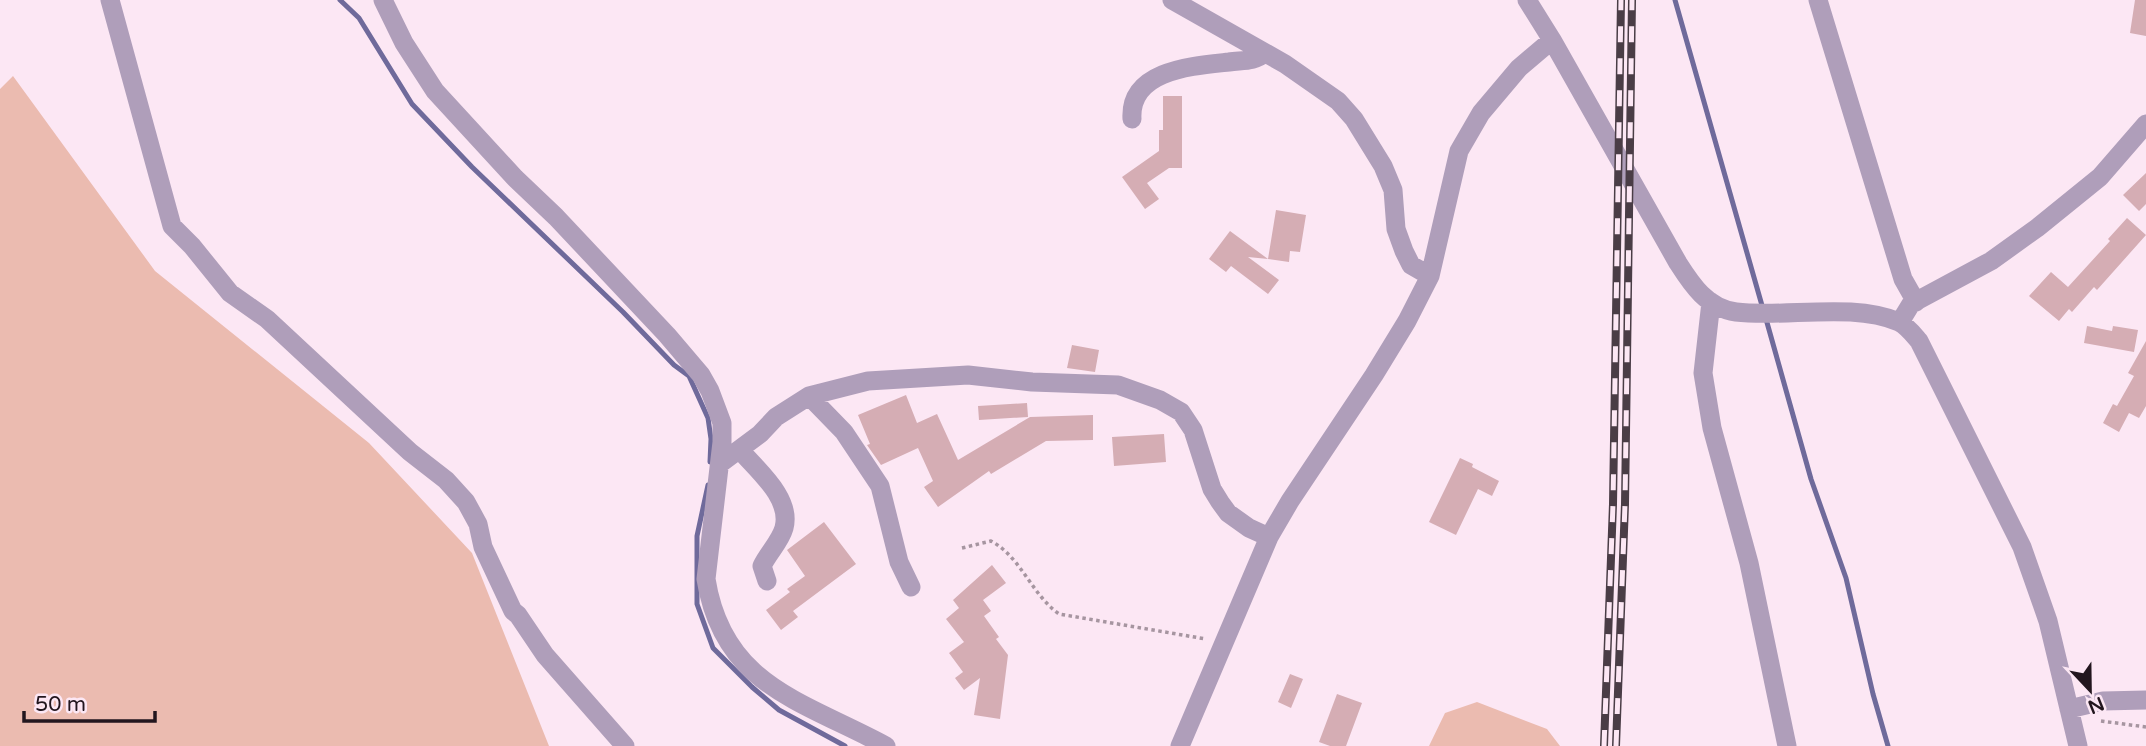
<svg xmlns="http://www.w3.org/2000/svg" width="2146" height="746" font-family="'Varela Round',sans-serif">
  <style>
    .green { fill: #ebbbb0 }
    .lines { fill: none; stroke-linecap: round; stroke-linejoin: round }
    .stream { stroke: #6f6a9b; stroke-width: 5 }
    .building { fill: #d5adb4 }
    .path { stroke: #a695a0; stroke-width: 3.5; stroke-dasharray: 3.5 3.5; stroke-linecap: butt }
    .minor { stroke: #af9eba; stroke-width: 19 }
    .rail-casing { stroke: #4a3d46; stroke-width: 8 }
    .rail { stroke: #fce7f4; stroke-width: 5; stroke-dasharray: 16; stroke-linecap: butt }
  </style>
  <rect width="100%" height="100%" fill="#fce7f4"/>
  <path class="green" d="M13,76L155,271L369,443L472,553L549,746H0V89Z
    M1477,702L1547,729L1560,746H1429L1445,713Z"/>
  <g class="lines">
    <path class="stream" d="M340,0L359,18L412,104L472,167L623,312L674,365L689,376L708,418L711,439L710,462
      M1675,0L1763,309
      M1766,319L1811,479L1846,578L1873,694L1888,746
      M708,485L697,536V604L713,648L752,687L779,710L845,746"/>
  </g>
  <path class="building" d="M2135,0H2146V36L2130,33Z
    M1163,96H1182V168H1169L1147,183L1159,199L1145,209L1122,177L1159,151V130H1163Z
    M2146,173V204L2139,211L2123,195Z
    M1276,210L1306,215L1300,252L1290,251L1289,262L1268,259Z
    M2127,218L2146,235L2097,290L2094,287L2072,312L2069,309L2059,321L2029,296L2051,272L2068,287L2110,241L2108,239Z
    M1230,231L1268,259L1248,257L1279,280L1268,294L1231,266L1226,272L1209,259Z
    M2087,326L2112,331L2113,326L2138,330L2134,352L2084,343Z
    M2146,341V406L2139,418L2129,413L2119,432L2103,423L2113,404L2117,406L2134,376L2128,373Z
    M1072,345L1099,350L1095,372L1067,368Z
    M906,395L917,423L937,414L958,460L1030,417L1093,415V440L1046,441L991,474L989,471L938,507L924,487L933,481L918,448L881,465L867,445L870,444L858,415Z
    M1027,403L1028,417L979,420L978,406Z
    M1164,434L1166,462L1114,466L1112,437Z
    M1460,458L1473,464L1472,467L1499,481L1492,496L1478,489L1456,535L1429,522Z
    M824,522L856,564L793,611L798,617L781,630L766,610L790,592L787,589L805,576L787,550Z
    M992,565L1006,583L983,600L991,611L984,616L999,637L996,639L1008,655L1000,719L974,715L980,678L964,690L955,678L963,672L949,653L964,642L946,619L959,608L953,600Z
    M1290,674L1303,679L1291,708L1278,702Z
    M1337,694L1362,703L1346,746H1330L1319,742Z"/>
  <g class="lines">
    <path class="path" d="M962,548L991,541C1021,557 1032,595 1059,614L1206,639
      M2101,721L2146,727"/>
    <path class="minor" d="M110,0L172,226L192,246L230,293L267,319L410,452L446,480L466,502L478,524L483,547L513,611L518,615L545,655L625,746
      M383,0L404,43L435,91L515,178L556,217L667,335L701,375L710,391L722,423V442L706,579C723,686 803,701 886,746
      M1172,0L1285,64L1338,101L1354,119L1383,166L1393,190L1396,229L1404,251L1411,265L1430,276
      M1527,0L1552,40L1678,263C1692,285 1707,308 1736,312C1786,318 1852,302 1899,322C1907,326 1913,334 1919,341L2022,547L2048,621L2078,746
      M1818,0L1903,279L1916,302
      M1132,119C1129,70 1192,66 1229,62C1242,60 1254,62 1265,53
      M1711,302L1703,373L1712,428L1749,563L1787,746
      M1900,322L1911,304L1991,261L2037,228L2100,177L2146,124
      M809,396L844,432L880,486L899,562L911,587
      M740,450C757,470 792,498 784,528C780,542 768,553 762,566L767,581
      M721,463L760,434L776,417L809,396L868,381L968,375L1032,382L1118,385L1160,400L1181,412L1193,430L1212,489L1220,502L1228,513L1249,528L1269,537
      M2069,709L2103,701L2146,700
      M1180,746L1269,537L1290,501L1374,375L1407,321L1430,276L1459,151L1481,113L1519,68L1552,40"/>
    <defs>
      <path id="rail" d="M1604,746L1613,504L1621,0
        M1616,746L1625,504L1632,0"/>
    </defs>
    <use href="#rail" class="rail-casing"/>
    <use href="#rail" class="rail"/>
  </g>
  <g transform="translate(2090 690) rotate(158)" stroke="#fce7f4" stroke-width="5" paint-order="stroke">
  <path d="M0-5L12 26L0 18L-12 26Z" fill="#22161e"/>
  <text y="-10" font-size="19" font-weight="bold" text-anchor="middle" fill="#22161e">N</text>
  </g>
  <path d="M24 711v10h131v-10" fill="none" stroke="#22161e" stroke-width="3.5"/>
  <text x="35" y="711" font-size="21" fill="#22161e" stroke="#fce7f4" stroke-width="5" paint-order="stroke">50 m</text>
</svg>
